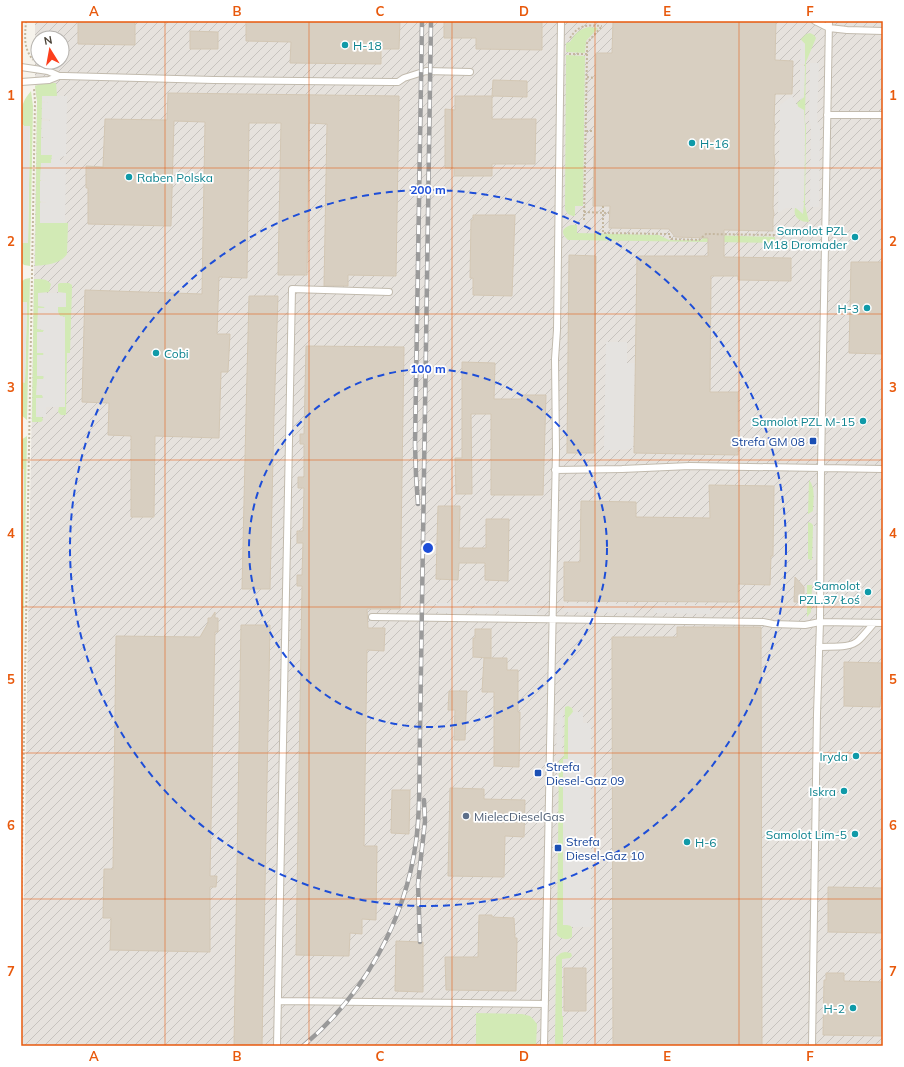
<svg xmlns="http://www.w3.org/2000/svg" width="904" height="1067" font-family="Mulish,sans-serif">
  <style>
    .industrial { fill: url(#industrial-furrows); fill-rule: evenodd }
    .grass { fill: #d2eab5 }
    .parking { fill: #e5e3e0 }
    .building { fill: #d8cfc1; stroke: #d3c7b4 }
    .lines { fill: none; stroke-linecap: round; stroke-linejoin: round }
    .lane-casing { stroke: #c2bbae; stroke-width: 8 }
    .path { stroke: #c4b79f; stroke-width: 2; stroke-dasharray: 2 2; stroke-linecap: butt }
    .lane { stroke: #fff; stroke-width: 6 }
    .rail-casing { stroke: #9a9a9a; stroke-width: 4.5 }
    .rail { stroke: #fff; stroke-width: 3; stroke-dasharray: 9; stroke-linecap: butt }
    .grid { fill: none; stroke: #e8590c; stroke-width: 1; stroke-opacity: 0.55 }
    .ring { fill: none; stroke: #1d4ed8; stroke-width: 2; stroke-dasharray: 7 5 }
    .culture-dot { fill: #0f9aa8; stroke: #fff; stroke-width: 1.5 }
    .transit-dot { fill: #1a4fb4; stroke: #fff; stroke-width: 1.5 }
    .service-dot { fill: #5c6f8a; stroke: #fff; stroke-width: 1.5 }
    .labels { text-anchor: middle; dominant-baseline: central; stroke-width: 3.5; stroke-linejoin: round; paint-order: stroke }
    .culture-label { font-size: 12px; fill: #0d838f; stroke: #fff; text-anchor: end }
    .transit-label { font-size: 12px; fill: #164399; stroke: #fff; text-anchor: start }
    .service-label { font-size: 12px; fill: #4e5e75; stroke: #fff; text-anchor: start }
    .centre { fill: #1d4ed8; stroke: #fff; stroke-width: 2 }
    .ring-label { font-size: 12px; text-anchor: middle; font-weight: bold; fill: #1d4ed8; stroke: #fff; stroke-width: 3.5; stroke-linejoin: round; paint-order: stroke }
    .neatline { fill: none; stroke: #e8590c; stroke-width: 1.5 }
    .grid-label { font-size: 13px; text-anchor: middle; font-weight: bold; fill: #e8590c }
  </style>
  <defs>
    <pattern id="industrial-furrows" width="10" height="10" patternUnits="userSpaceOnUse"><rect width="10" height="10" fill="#e6e2dd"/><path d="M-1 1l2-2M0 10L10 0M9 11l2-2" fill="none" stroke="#c7c3be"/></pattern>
  </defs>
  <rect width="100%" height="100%" fill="#f6f3ec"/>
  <path class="industrial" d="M35,21H883V1046H22L27,688L37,101L35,86ZM38,38H62V62H38Z"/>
  <path class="grass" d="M589,27L598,28L586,41L585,53L566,52V43L570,42C575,34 579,29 589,27Z
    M810,33L814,35L816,38L806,62L805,121L806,126L805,206L809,222C800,222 793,218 795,208H796L803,213V201L804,200L805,127L797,103L804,97L805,44L801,40V39L806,34Z
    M566,55L585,56L583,206H575V216C570,216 567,214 565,209Z
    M44,83H56L57,96H42L41,154L52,155L51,163H41L40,222L68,223L67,254C61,264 45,265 35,266L37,101L35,86Z
    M31,91L33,106L30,266L24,265L21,262V243H28L30,126H24L21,123C22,107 21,103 31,91Z
    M571,225H577V233L659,235L669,240H701L707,235L775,237V243L568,240C560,233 562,228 571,225Z
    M30,278L27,420L21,415V382H25L27,302H21V282L25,279Z
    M34,279C41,279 46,278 51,284L49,292L38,293L45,307L44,308L38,309V329L44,330L43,332H37V352L43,353L44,354L43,355H37V376H43L44,378L43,379L37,380L43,397L42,398H37L36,417H42L43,420L41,422H32Z
    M60,283H69L72,285V288L70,353H67L66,415H61L58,412L59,407H65V317L60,316C58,313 57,310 58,307L66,306V293L58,292V284Z
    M27,436L21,766V638L24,469H21V440Z
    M809,480C816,488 813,501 813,511L808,514Z
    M808,522L811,523L813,525L812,560L808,559Z
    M807,585H812L811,612L807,617Z
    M568,706L572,708L573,712L568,718V760H563V924L571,926L572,928V937C567,941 561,939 557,935L559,761L564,756L565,707Z
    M565,952L571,953L572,956L570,958L562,959V1016H563V1046H555L556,957L561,953Z
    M476,1013L522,1014L530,1016L533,1019L537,1024L536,1046H476Z"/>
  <path class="parking" d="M801,40L805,44V64H800Z
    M810,63H819L817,121L820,127L819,207H810L811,127L809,120Z
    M800,65L805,66L804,97L800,100Z
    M42,96H67L66,156L60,157V162L66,163L65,223H40V203H46V202L40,201V181H47L40,180L41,163H51L52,155H41V138H47L41,137L42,121H49L50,119L42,118V103L48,102L42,101Z
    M792,96L797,106L804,110L805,127L804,201H803L804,203L803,214L796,208H786L778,213L780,105Z
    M21,123L24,126H30L28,243H21Z
    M787,229L801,230L800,231V239L786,238Z
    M38,293H66V307H58V312L60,316L65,317V407H46V417H36V398H42L43,397L42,395H36L37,379H43L44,378L43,376H37V355H43L44,354L43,353H37V332H43L44,330L37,329L38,308H44L45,307L38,306Z
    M21,302H27L25,383L21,382Z
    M606,342H627V363H635L633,448L625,450H604Z
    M21,469H24L21,638Z
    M814,489H818V510H814Z
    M813,526H817V559H813Z
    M436,603H463V608L462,610L458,614L440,613L438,612L436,610Z
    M564,603L634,604V613L564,612Z
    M475,604H493V614L473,613L471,612L469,608L472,610H474Z
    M499,604L538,605L537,615L499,614Z
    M656,605H710V614L654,613V608Z
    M563,709L562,755L556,760L557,720L558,714Z
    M573,712H583V723H591V927H572L570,925H563V759H568V718Z"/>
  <path class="building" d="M78,21H135V45L78,44Z
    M246,21H400L399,49H381V64L290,63L291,42L246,41Z
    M444,21H542V50L476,49V38H444Z
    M613,21H776L775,60L793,61L792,94H775L774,121L775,127L774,132V154L775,161L774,166L773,208L774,214L773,219V231L724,230V257L791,258V281L738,280V276H711L710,392H738V455L634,453L637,256H708V238L675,237L669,229L609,228L610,206H593L596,53H612Z
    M190,31L218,32V49H190Z
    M493,80L527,81V97L492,96Z
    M168,93L399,96L396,276L348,275V286H324L327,124L309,123L307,275H278L281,123H249L247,278L219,277L217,334H230L228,372H221L219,438L155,436L154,517H131V436L108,435L109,403L82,402L85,290L202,294L205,122L174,121L171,226L88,224V188H86V166L103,167L105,119L167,120Z
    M455,96H492V119H536L535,164H492V176H454V168H445V109L455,110Z
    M473,215H515L512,296L473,295V278H470L471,220H473Z
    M569,255L596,256L594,453H567Z
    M851,262H883V354L849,353Z
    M249,296H278L274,415L270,589H242L246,415Z
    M306,346L404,347L400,609H367L368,628H385L384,651L367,650L364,846H377L376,920L362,919V934L350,933L349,956L296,955L302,586H297V575H302L303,543H297V531H303L304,488H298V477H304V444H300V434H304Z
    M462,362L495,363L494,399H522V395H546L543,495H491V414H471L472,494H456L455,458H462Z
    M709,485L774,486L773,556H771L770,585L738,584V602L564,601V562H580L581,501L636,502V517L710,518Z
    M438,506H460L459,548H486V519H509L508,581L485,580V563H459L458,580L436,579Z
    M795,577L804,587V602H794Z
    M215,612V618H218V632H215L210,876H217L216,887H210V952L110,950L111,918H103L104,869H113L116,636L200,637L208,623V618H211Z
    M241,625H270L262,1046H234Z
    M677,627H761L762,1046H613L612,637H677Z
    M475,629H491V658L473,657V638H475Z
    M484,658H507V670H518V712H520L519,767L494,766V692H482Z
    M844,662L883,663V696H881L880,707L844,706Z
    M449,691H467L465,740H454L455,710H448Z
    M450,788L484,789V799L525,800L524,837L505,836L504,877L448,876Z
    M392,790H410L409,834L391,833Z
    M828,887L883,888V933L828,932Z
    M479,915H492V917L514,918L515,938H517L516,991L446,990L445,957H478Z
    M396,941L423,942V992L395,991Z
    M564,968H586V1011H564Z
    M826,973H844V981L883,982V1036L823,1035L824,980H826Z"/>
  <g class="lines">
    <defs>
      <path id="lane" d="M815,21L829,28L847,30L883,31
        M21,67L48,71L59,76H64L214,80L391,82H398L404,78L426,71L470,72
        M21,82L49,80L59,76
        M827,115H883
        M555,470L622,469L690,466L883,469
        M372,617L763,622L773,624L805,625L820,622L883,623
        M819,647C831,646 850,649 859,640C864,635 869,629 874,623
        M278,1001L545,1004
        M277,1046L292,289L389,292
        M544,1046L556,451L555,359L557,330L561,21
        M812,1046L817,714L820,622L821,468L829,21"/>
    </defs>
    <use href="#lane" class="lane-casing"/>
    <path class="path" d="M26,21C25,37 23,47 33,60
      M570,38C579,24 587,25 602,26
      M569,54H587V43L602,26
      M587,77L595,78
      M586,131H594
      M603,206V233L670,234V239L699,240L706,234L778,235V225
      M584,212L609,213
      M584,220L587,54
      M21,911L35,102L34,89"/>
    <use href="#lane" class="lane"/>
    <defs>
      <path id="rail" d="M418,504L416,475L415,444L422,21
        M420,942L418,884L425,821L424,800
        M303,1046C364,995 405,921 416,842C421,806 419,769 420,733L431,21"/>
    </defs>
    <use href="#rail" class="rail-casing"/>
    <use href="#rail" class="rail"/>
  </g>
  <path class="grid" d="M165,21V1046M309,21V1046M452,21V1046M595,21V1046M739,21V1046M21,168H883M21,314H883M21,460H883M21,607H883M21,753H883M21,899H883"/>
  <g class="ring">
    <circle cx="428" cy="548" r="179"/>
    <circle cx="428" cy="548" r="358"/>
  </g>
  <g class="culture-dot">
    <circle cx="345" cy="45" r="4"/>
    <circle cx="692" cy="143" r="4"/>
    <circle cx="129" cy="177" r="4"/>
    <circle cx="855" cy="237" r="4"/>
    <circle cx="867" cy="308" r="4"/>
    <circle cx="156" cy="353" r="4"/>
    <circle cx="863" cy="421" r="4"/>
    <circle cx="868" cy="592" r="4"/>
    <circle cx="856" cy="756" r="4"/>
    <circle cx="844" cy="791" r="4"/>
    <circle cx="855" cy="834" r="4"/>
    <circle cx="687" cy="842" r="4"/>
    <circle cx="853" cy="1008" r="4"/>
  </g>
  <g class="transit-dot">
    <rect x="809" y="437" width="8" height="8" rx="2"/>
    <rect x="534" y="769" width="8" height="8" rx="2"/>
    <rect x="554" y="844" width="8" height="8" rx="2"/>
  </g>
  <circle class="service-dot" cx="466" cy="816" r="4"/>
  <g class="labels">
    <g class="culture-label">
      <text x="353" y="45" text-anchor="start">H-18</text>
      <text x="700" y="143" text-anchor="start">H-16</text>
      <text x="137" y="177" text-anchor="start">Raben Polska</text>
      <text x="847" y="230">Samolot PZL<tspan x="847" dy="14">M18 Dromader</tspan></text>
      <text x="859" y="308">H-3</text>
      <text x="164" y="353" text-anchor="start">Cobi</text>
      <text x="855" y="421">Samolot PZL M-15</text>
      <text x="860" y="585">Samolot<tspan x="860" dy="14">PZL.37 Łoś</tspan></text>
      <text x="848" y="756">Iryda</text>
      <text x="836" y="791">Iskra</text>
      <text x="847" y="834">Samolot Lim-5</text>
      <text x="695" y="842" text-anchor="start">H-6</text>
      <text x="845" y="1008">H-2</text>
    </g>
    <g class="transit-label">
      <text x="805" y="441" text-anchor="end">Strefa GM 08</text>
      <text x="546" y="766">Strefa<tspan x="546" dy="14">Diesel-Gaz 09</tspan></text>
      <text x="566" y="841">Strefa<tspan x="566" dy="14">Diesel-Gaz 10</tspan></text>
    </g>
    <g class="service-label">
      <text x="474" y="816">MielecDieselGas</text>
    </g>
  </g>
  <circle cx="428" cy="548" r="6" class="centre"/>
  <g class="ring-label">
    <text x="428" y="194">200 m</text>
    <text x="428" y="373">100 m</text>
  </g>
  <rect width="904" height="1067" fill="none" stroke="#ffffff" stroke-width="44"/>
  <g transform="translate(50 50) rotate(349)"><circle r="19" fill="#ffffff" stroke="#b7b4b0"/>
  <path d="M0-3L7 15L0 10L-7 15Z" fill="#fc3f1d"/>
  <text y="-6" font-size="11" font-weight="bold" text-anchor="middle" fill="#4b4439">N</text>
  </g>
  <rect x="22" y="22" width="860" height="1023" class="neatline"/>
  <g class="grid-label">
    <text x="94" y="16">A</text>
    <text x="237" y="16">B</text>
    <text x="380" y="16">C</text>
    <text x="524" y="16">D</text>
    <text x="667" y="16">E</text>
    <text x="810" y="16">F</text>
    <text x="11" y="100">1</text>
    <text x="893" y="100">1</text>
    <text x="11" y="246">2</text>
    <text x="893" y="246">2</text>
    <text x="11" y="392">3</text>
    <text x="893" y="392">3</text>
    <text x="11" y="538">4</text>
    <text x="893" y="538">4</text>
    <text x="11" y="684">5</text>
    <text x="893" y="684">5</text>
    <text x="11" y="830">6</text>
    <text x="893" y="830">6</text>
    <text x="11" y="976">7</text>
    <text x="893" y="976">7</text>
    <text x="94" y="1061">A</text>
    <text x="237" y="1061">B</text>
    <text x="380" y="1061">C</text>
    <text x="524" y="1061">D</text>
    <text x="667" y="1061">E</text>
    <text x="810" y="1061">F</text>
  </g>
</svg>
